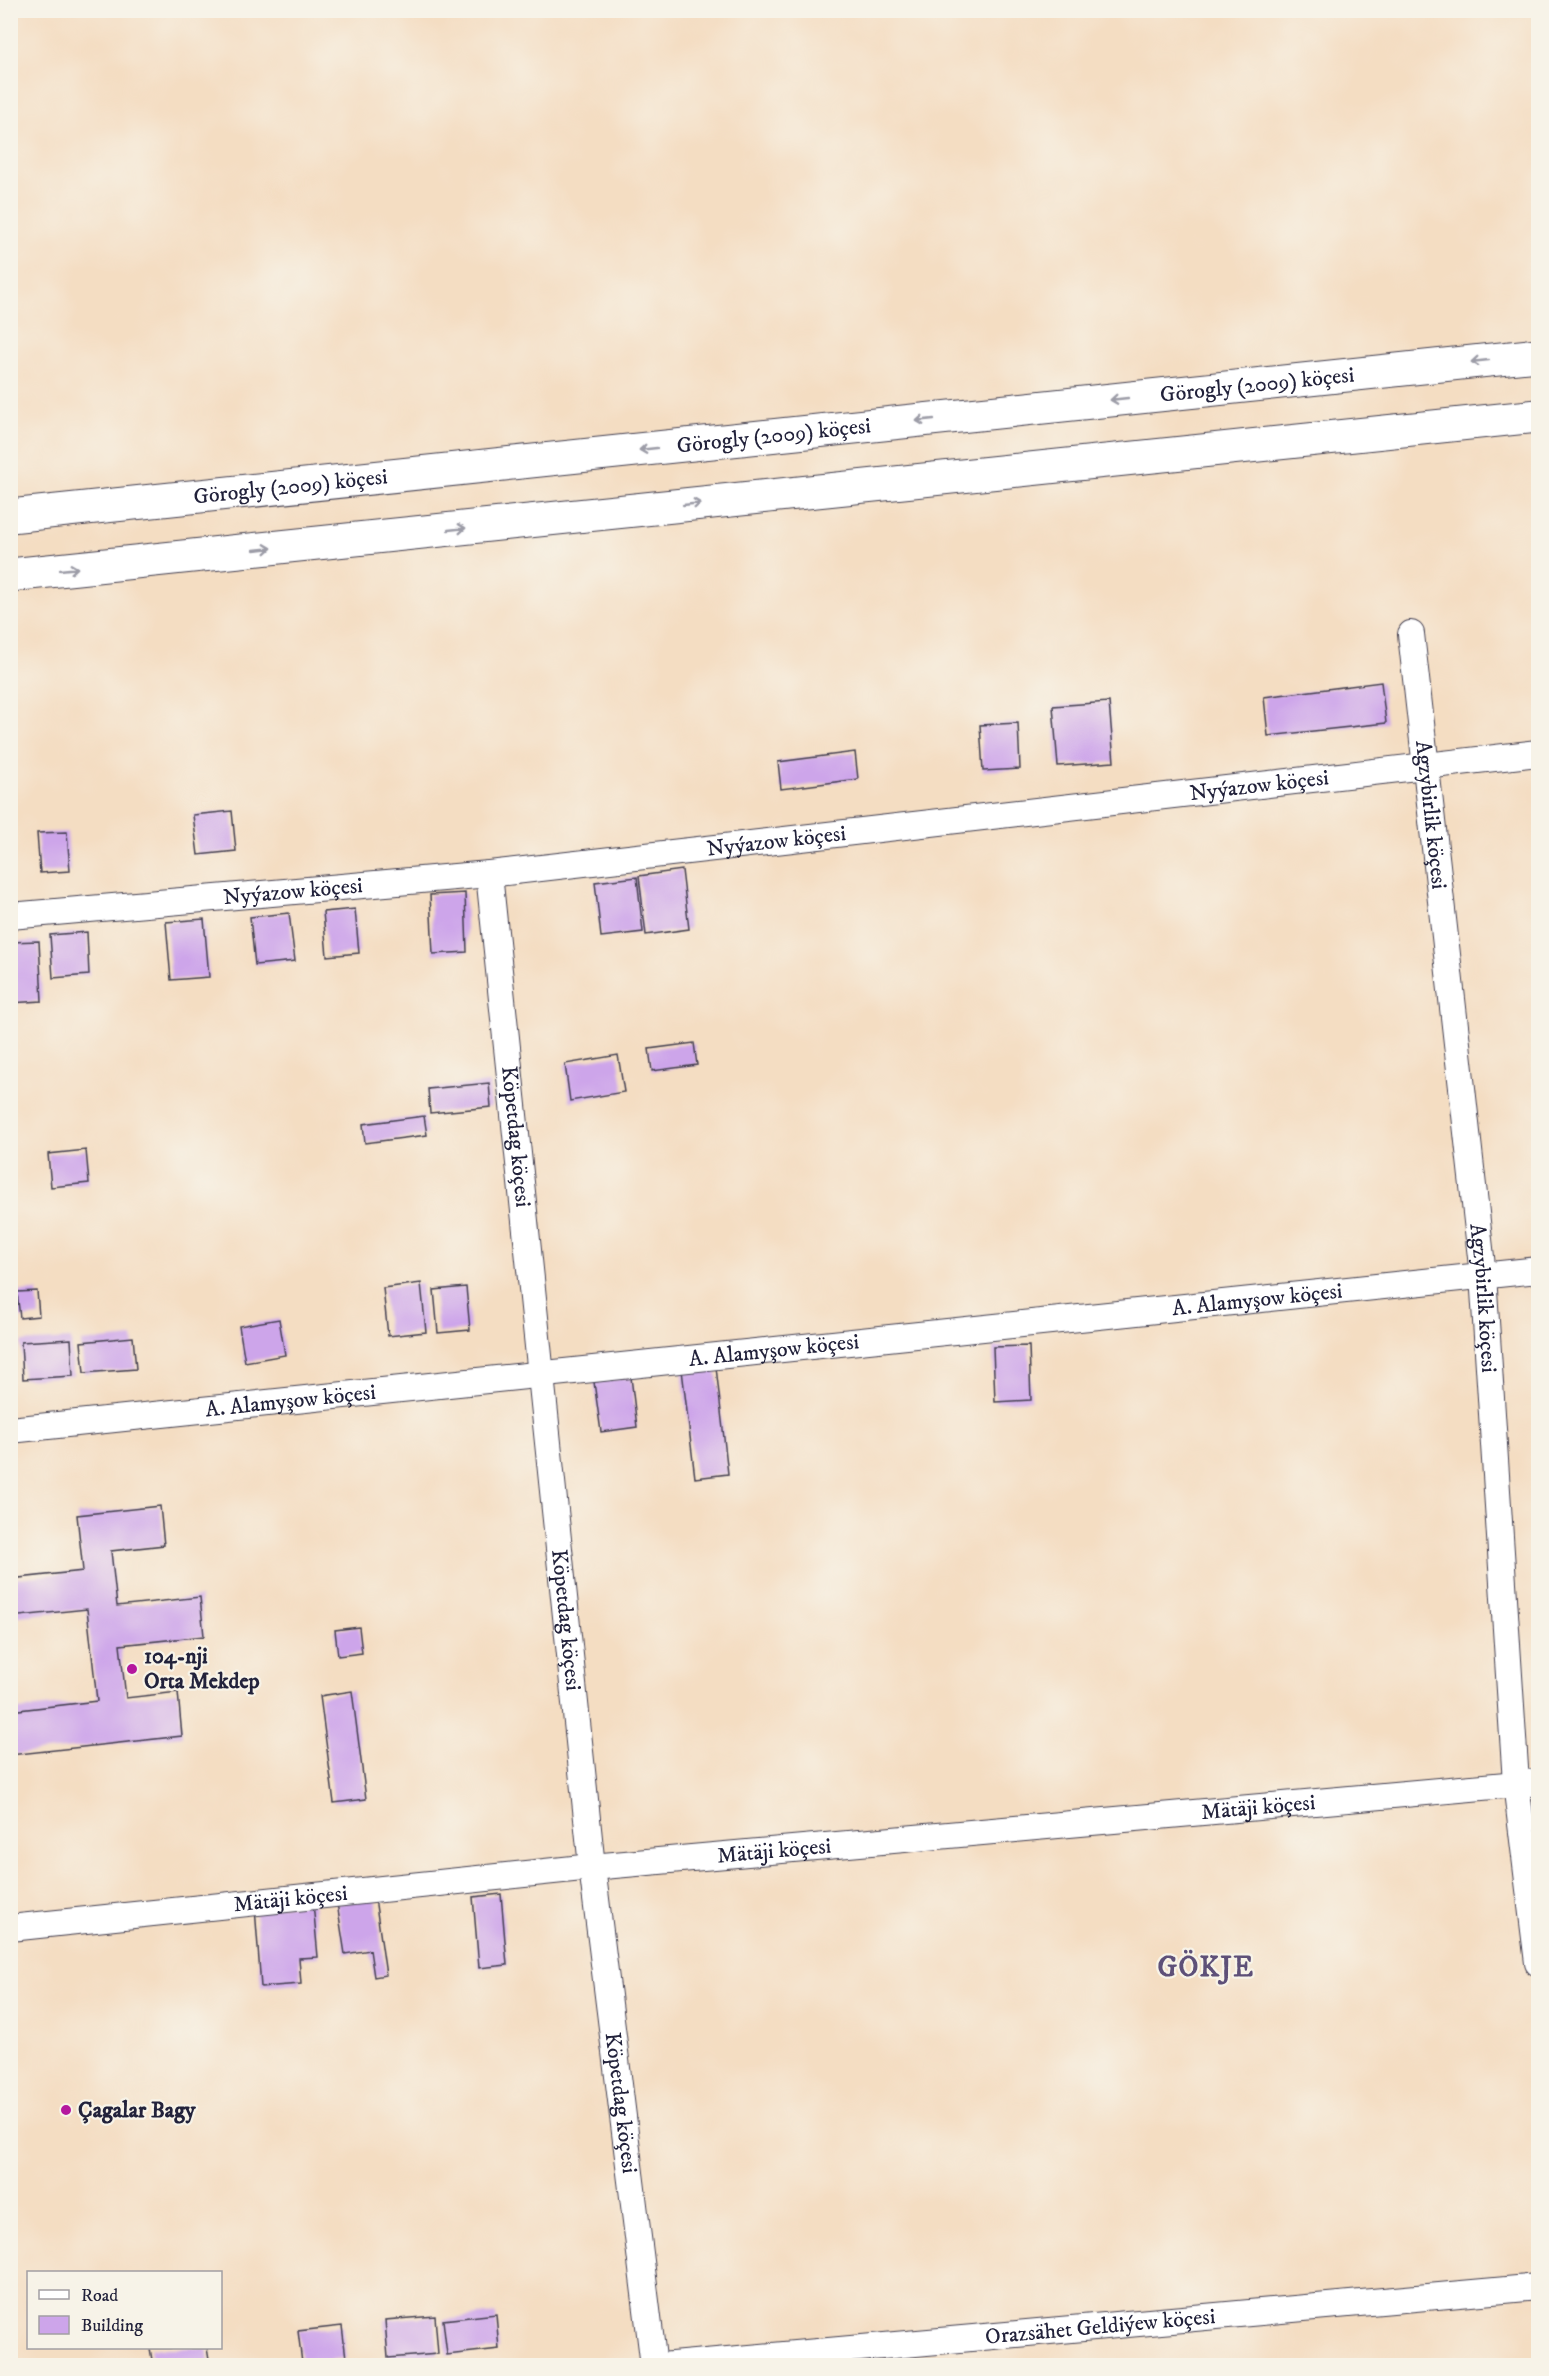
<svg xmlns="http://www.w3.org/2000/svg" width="1549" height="2376" font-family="'IM FELL DW Pica',serif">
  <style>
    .building { fill: #cda5ea }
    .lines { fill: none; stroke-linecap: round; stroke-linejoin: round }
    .minor-casing { stroke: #423e4f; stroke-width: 28 }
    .major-casing { stroke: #423e4f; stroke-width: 35 }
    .minor { stroke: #fff; stroke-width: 26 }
    .major { stroke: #fff; stroke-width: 33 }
    .oneway { stroke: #9c9ca7 }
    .poi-dot { fill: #b5179e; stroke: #f7f3e8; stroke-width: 2 }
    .labels { text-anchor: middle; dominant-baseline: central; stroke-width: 4.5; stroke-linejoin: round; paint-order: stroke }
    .street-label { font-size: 22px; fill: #22223b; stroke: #f7f3e8 }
    .poi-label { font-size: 22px; font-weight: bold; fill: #22223b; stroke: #f7f3e8; text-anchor: start }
    .district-label { font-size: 28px; font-weight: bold; letter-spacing: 1.5px; fill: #5e5078; stroke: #f7f3e8 }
  </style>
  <rect width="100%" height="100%" fill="#f7f3e8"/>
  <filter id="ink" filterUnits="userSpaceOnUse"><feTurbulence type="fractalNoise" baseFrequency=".0167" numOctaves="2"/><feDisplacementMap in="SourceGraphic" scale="12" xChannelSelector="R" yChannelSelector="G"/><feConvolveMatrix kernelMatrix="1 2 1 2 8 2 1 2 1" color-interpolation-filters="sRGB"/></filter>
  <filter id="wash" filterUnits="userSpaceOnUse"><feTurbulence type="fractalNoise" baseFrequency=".008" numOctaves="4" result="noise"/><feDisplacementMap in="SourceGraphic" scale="24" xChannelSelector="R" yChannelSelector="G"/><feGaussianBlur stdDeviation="1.35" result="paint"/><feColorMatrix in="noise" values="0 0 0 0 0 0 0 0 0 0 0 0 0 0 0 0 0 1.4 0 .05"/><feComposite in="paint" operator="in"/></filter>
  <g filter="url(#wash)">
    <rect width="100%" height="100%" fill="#f4ddc2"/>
    <g id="blocks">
      <path class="building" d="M1381,682L1386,723L1268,736L1264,697Z
        M1109,702L1114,762L1058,766L1053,706Z
        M1018,723L1020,769L983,771L980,725Z
        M855,752L858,779L781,789L778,762Z
        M232,811L236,851L198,855L193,815Z
        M67,832L70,871L40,873L37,833Z
        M682,870L689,929L646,935L639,876Z
        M637,877L643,932L601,937L595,882Z
        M465,893L467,952L433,954L430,895Z
        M355,909L359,953L327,956L323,912Z
        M289,913L295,961L255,965L250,917Z
        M204,919L209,977L171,980L166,922Z
        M87,932L89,975L53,978L50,935Z
        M39,941L42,1001L10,1003V942Z
        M694,1043L697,1065L652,1071L649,1049Z
        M618,1055L624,1092L570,1101L565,1064Z
        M489,1083L491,1107L430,1113L428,1089Z
        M424,1116L427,1135L365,1143L363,1124Z
        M86,1150L89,1183L51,1187L48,1154Z
        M421,1283L426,1332L388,1336L383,1288Z
        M466,1287L470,1330L438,1333L434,1290Z
        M37,1291L39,1316L20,1318L17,1292Z
        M279,1319L285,1355L245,1362L239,1326Z
        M133,1337L136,1369L84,1373L81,1342Z
        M71,1339L73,1376L23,1379L21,1342Z
        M1029,1346L1031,1400L995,1402L993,1347Z
        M716,1367L728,1474L695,1478L682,1370Z
        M631,1377L637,1427L601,1432L594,1382Z
        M160,1506L164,1545L111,1551L117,1606L200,1597L204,1636L120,1645L126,1698L178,1692L182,1736L10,1755V1711L97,1701L87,1609L10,1617V1579L83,1571L77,1515Z
        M359,1627L362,1653L338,1656L335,1630Z
        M352,1691L366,1799L334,1803L320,1696Z
        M501,1894L507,1965L479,1968L473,1897Z
        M375,1898L386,1975L374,1977L370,1950L345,1954L337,1903Z
        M313,1903L318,1957L299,1958L301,1984L261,1987L255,1908Z
        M496,2314L499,2349L447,2355L443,2320Z
        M435,2316L438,2354L388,2358L385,2320Z
        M342,2326L346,2358L302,2363L298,2331Z
        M150,2348H207L210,2366H153Z"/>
    </g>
  </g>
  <g filter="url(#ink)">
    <use href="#blocks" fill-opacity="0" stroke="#423e4f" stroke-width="1.5"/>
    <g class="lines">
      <defs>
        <g id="minor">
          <path id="s1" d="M1411,634L1483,1275L1516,1783L1538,1963"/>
          <path id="s2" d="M489,874L592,1867L654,2366"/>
          <path id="s3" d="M10,916L489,874L1538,753"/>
          <path id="s4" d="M10,1430L1538,1270"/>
          <path id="s5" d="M10,1928L592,1867L1538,1782"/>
          <path id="s6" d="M661,2366L1538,2287"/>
        </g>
        <g id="major">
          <path id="s7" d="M10,516L1538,355"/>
          <path d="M10,575L1538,416"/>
        </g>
      </defs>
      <use href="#minor" class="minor-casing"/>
      <use href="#major" class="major-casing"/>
      <use href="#minor" class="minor"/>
      <use href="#major" class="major"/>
    </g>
    <defs><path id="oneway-shaft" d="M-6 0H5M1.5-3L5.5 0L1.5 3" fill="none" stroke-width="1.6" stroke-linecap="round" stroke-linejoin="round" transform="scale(1.5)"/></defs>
    <g class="oneway">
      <use href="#oneway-shaft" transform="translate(1480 361) rotate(174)"/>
      <use href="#oneway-shaft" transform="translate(1119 399) rotate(174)"/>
      <use href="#oneway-shaft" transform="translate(925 420) rotate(174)"/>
      <use href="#oneway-shaft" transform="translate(648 449) rotate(174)"/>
      <use href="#oneway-shaft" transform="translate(692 504) rotate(-6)"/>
      <use href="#oneway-shaft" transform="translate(457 529) rotate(-6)"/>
      <use href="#oneway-shaft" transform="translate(263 549) rotate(-6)"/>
      <use href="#oneway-shaft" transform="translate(69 569) rotate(-6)"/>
    </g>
  </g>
  <g class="poi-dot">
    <circle cx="132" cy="1669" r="6"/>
    <circle cx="66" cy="2110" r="6"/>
  </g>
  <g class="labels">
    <g class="street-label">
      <text stroke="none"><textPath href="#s7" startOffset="1254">Görogly (2009) köçesi</textPath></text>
      <text stroke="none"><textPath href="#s7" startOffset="768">Görogly (2009) köçesi</textPath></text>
      <text stroke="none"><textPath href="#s7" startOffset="282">Görogly (2009) köçesi</textPath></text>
      <text stroke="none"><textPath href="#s3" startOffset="1256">Nyýazow köçesi</textPath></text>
      <text stroke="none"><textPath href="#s1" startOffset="182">Agzybirlik köçesi</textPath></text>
      <text stroke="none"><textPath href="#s3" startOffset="770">Nyýazow köçesi</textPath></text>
      <text stroke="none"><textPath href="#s3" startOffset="284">Nyýazow köçesi</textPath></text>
      <text stroke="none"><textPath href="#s2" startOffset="264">Köpetdag köçesi</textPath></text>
      <text stroke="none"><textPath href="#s1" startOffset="668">Agzybirlik köçesi</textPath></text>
      <text stroke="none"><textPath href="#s4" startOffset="1254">A. Alamyşow köçesi</textPath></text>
      <text stroke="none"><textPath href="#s4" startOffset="768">A. Alamyşow köçesi</textPath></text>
      <text stroke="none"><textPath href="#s4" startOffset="282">A. Alamyşow köçesi</textPath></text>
      <text stroke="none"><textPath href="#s2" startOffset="750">Köpetdag köçesi</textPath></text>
      <text stroke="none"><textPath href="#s5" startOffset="1254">Mätäji köçesi</textPath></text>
      <text stroke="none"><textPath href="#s5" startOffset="768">Mätäji köçesi</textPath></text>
      <text stroke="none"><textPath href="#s5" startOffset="282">Mätäji köçesi</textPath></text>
      <text stroke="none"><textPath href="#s2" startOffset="1236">Köpetdag köçesi</textPath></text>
      <text stroke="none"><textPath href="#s6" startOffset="441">Orazsähet Geldiýew köçesi</textPath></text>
    </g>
    <g class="poi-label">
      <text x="144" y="1656">104-nji<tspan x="144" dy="25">Orta Mekdep</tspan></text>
      <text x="78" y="2110">Çagalar Bagy</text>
    </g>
    <g class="district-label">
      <text x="1206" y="1967">GÖKJE</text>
    </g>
  </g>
  <rect width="1549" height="2376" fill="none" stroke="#f7f3e8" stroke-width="36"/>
  <rect x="27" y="2271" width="195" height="78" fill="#f7f3e8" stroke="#a29fa3" stroke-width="1.5"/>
  <rect x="39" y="2290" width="30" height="9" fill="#ffffff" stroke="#a29fa3" stroke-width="1.5"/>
  <text x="81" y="2301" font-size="18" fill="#22223b">Road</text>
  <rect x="39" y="2316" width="30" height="18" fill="#cda5ea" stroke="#a29fa3" stroke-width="1.5"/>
  <text x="81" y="2331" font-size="18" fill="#22223b">Building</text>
</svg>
